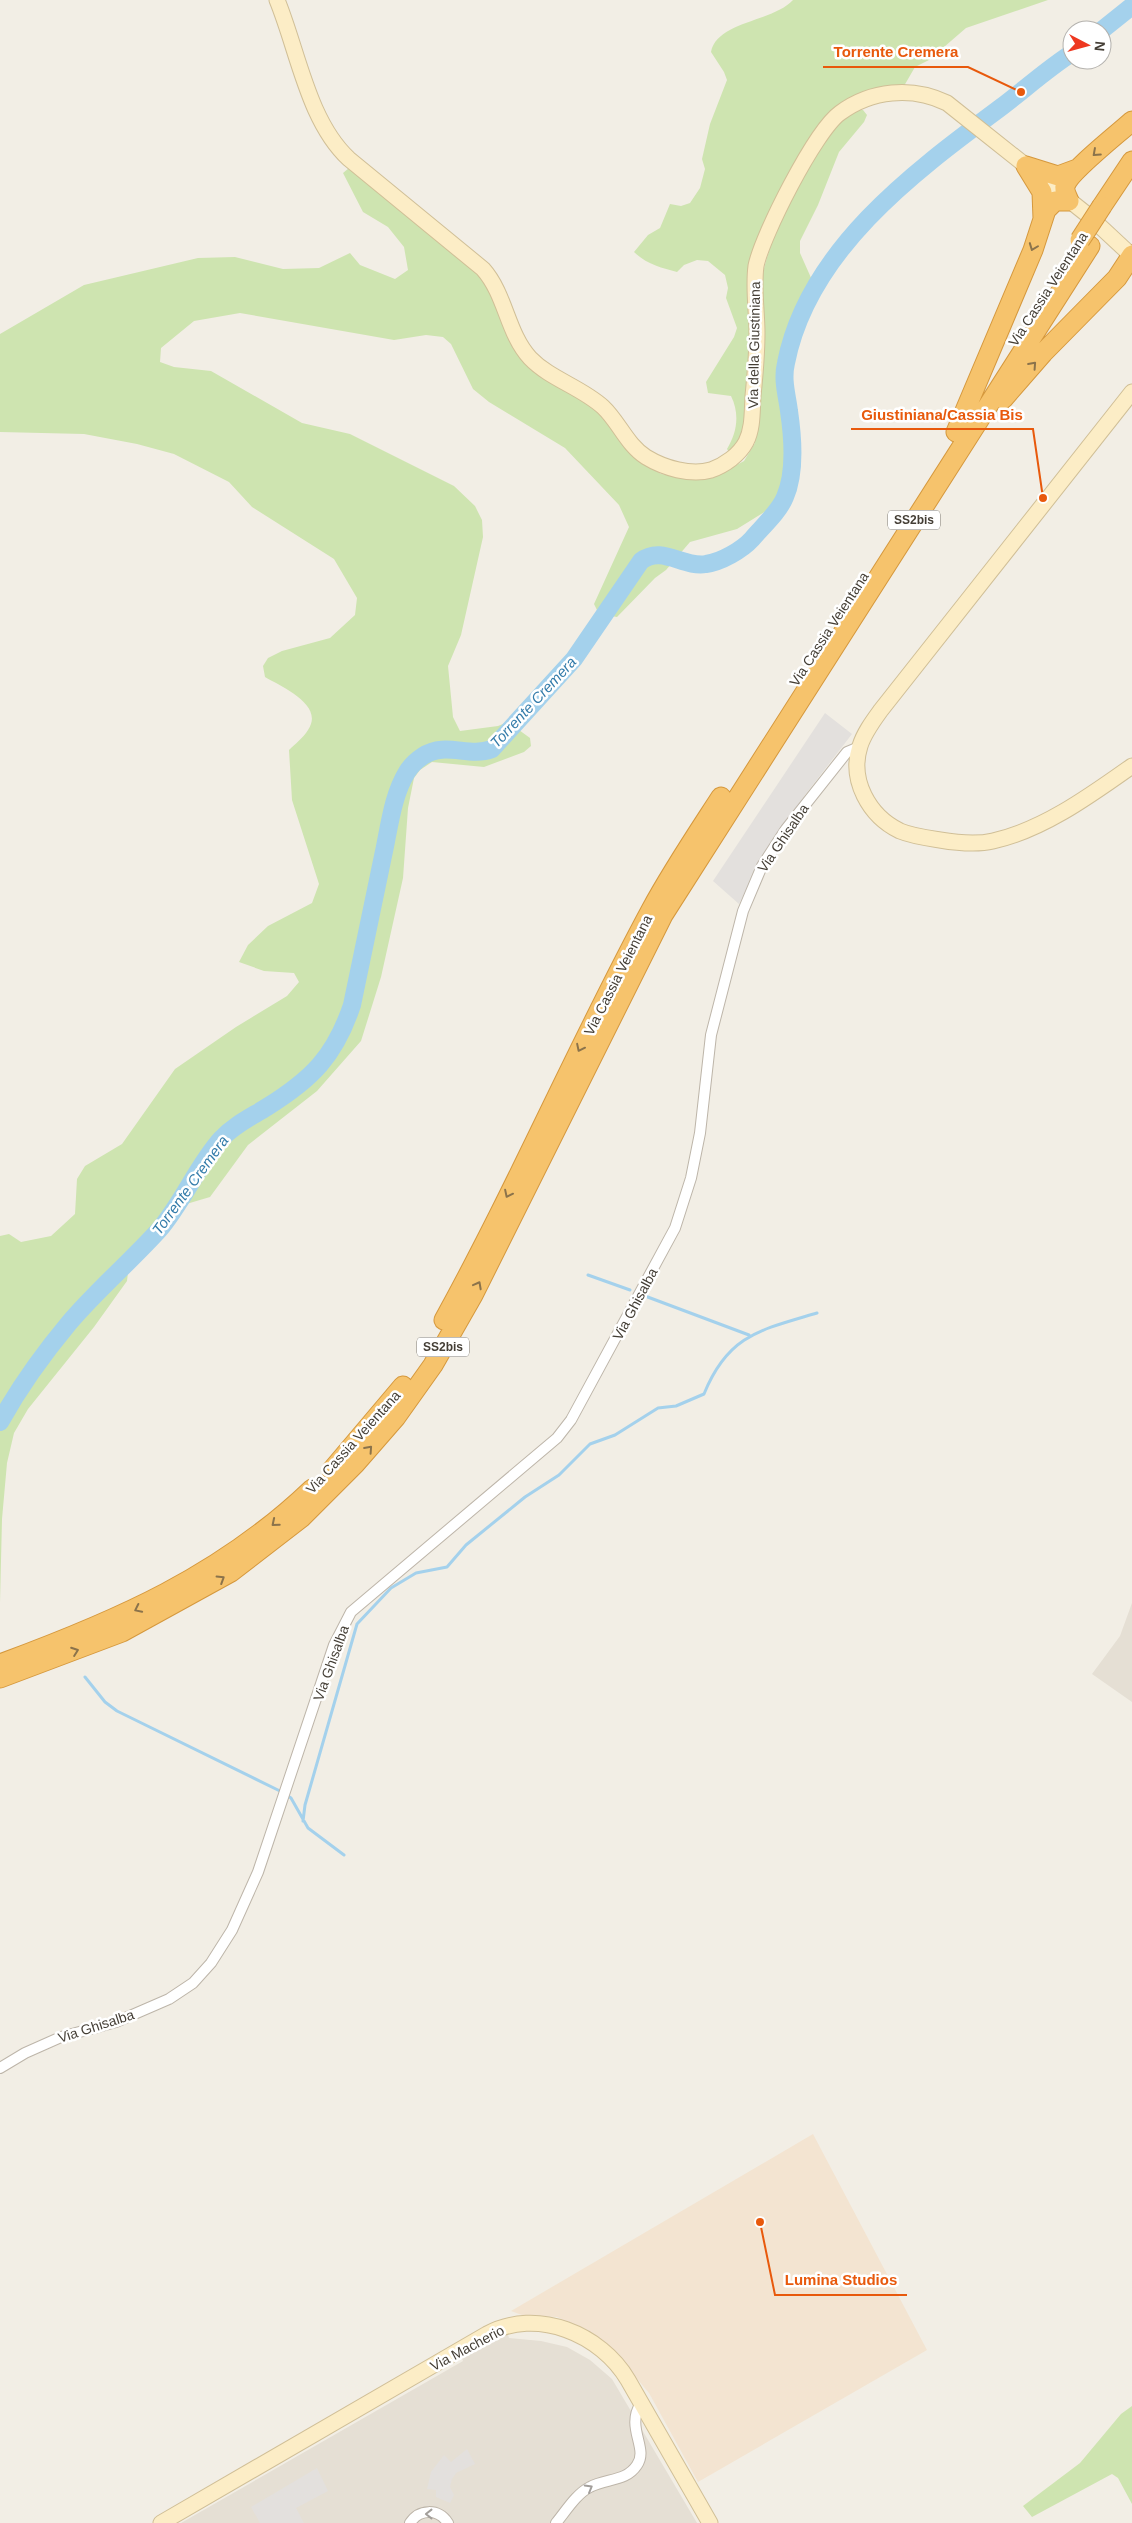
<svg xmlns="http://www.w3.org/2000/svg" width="1132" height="2523" font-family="Helvetica,sans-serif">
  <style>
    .residential { fill: #e5dfd4 }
    .commercial { fill: #f3e4d1 }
    .green { fill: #cee4b0 }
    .parking { fill: #e3e0dd }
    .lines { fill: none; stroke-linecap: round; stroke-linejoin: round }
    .stream { stroke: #a4d1ec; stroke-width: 3 }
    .river { stroke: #a4d1ec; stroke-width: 18 }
    .street-casing { stroke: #bdb5a9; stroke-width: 12 }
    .secondary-casing { stroke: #d0bf97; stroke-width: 17 }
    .highway-casing { stroke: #d5983d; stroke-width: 21 }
    .street { stroke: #fff; stroke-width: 10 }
    .secondary { stroke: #fcedc6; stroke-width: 15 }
    .highway { stroke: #f6c36c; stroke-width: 19 }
    .highway-bridge-casing { stroke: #d5983d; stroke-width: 21; stroke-linecap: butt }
    .highway-bridge { stroke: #f6c36c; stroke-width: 19 }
    .oneway { stroke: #8b734b }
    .oneway2 { stroke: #a29e9a }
    .labels { text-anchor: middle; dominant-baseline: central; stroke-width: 5; stroke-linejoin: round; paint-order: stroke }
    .shield { fill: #fff; stroke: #7c7872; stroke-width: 1 }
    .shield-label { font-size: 12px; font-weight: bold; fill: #443e35 }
    .street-label { font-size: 14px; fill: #443e35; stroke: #fff }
    .water-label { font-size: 15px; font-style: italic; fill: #347caa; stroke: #fff }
    .leader { fill: none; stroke: #e8590c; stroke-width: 2 }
    .callout-dot { fill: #e8590c; stroke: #fff; stroke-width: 2 }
    .callout-label { font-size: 15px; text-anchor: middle; font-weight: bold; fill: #e8590c; stroke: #fff; stroke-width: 5; stroke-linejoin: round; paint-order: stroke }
  </style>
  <rect width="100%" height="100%" fill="#f2eee5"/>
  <path class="residential" d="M1132,1603V1702L1092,1674L1120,1636Z
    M507,2332L509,2338L541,2341L567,2347L590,2360L612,2379L697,2523H181L463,2361L461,2355Z"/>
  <path class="commercial" d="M813,2134L927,2350L698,2482L649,2393L610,2347L588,2330L557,2317L522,2315L511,2311Z"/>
  <path class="green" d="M793,0H1048L966,28L929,60L915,67L904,86L843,104L764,237L749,429L729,452L727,449C737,433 740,414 731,396L708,393L706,382L734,337L737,328L726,298L728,288L725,275L708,261L697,260L684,265L677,272C662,268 646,264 634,252L648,235L660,228L670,204L681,206L690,203L700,188L705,169L702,159L710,124L727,80L724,72L711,52C717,21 773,22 793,0Z
    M854,110H863L867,115L864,122L839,152L818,205L800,241V253L812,280V292L793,327L781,367L778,384L783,398L791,406L794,419L791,453L778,496L771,508L737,529L690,542L666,570L655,578L617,617L599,614L594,604L629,527L619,505L565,448L489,402L473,389L451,344L443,337L426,335L394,340L240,313L194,321L161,348L160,362L174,367L211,371L302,423L350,434L454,486L475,506L482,520L483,537L461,635L448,666L453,717L460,731L498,726L508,722L530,738L531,746L524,752L484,767L432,762L420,770L414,778L408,808L403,878L381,977L361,1041L317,1091L248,1145L210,1197L183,1205L129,1264L127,1281L94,1327L28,1409L14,1433L7,1463L2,1519L0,1603V1236L9,1234L21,1242L51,1236L75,1214L77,1179L85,1166L122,1144L175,1069L236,1027L287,996L299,982L294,973L264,971L239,962L248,945L268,926L312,903L319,884L292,800L289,750C295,744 303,738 308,730C325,705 282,687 265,677L263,666L268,658L282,651L330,638L355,615L357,598L334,559L252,507L229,482L174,454L137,444L84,434L0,432V334L84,285L198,258L235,257L283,269L319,268L350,253L360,265L395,279L408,270L404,247L388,227L363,212L343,173L349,168L483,278L500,304L513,346L594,408L644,464L661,474L688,478L716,476L744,461L755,443C759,389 757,334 762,280C765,248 808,152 831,129C838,122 846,116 854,110Z
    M1132,2406V2504L1118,2478L1112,2474L1032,2517L1023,2506L1080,2463L1121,2414Z"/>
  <path class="parking" d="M825,713L852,734L805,795L760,862L739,904L713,881Z
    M467,2449L475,2464L456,2473L452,2479L450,2487L454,2495L450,2503L436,2497V2490L427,2489L431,2472L444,2455L451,2462Z
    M317,2468L328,2491L296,2508L304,2523H260L251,2507Z"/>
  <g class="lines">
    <path class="stream" d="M588,1275L630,1290
      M645,1296L749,1335
      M85,1677L105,1702L117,1711L282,1792L291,1798L308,1828L344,1855
      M303,1821L305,1805L357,1624L391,1588L416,1573L447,1567L466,1545L525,1497L559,1475L590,1444L615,1435L658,1408L676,1406L704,1394C728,1335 760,1330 817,1313"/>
    <path class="river" d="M1102,30L1132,6
      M0,1422C19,1388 44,1353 69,1323C97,1290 130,1262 159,1230C183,1202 197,1166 221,1139C234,1125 251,1117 267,1107C312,1079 335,1056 352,1005C362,955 373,906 383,856C389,830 392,796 407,772C410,767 417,760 423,756C446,741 468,758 492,749L574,659L641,561C662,545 683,568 706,564C721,562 742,550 752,539C762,527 779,512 785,497C796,472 793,438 789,411C787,395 782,380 786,363C808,250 914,172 1000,108C1024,90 1047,69 1072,53"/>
    <defs>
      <path id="street" d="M0,2068L25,2053L61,2037L116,2022L169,1999L193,1983L211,1963L232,1930L258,1872L334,1645L351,1612L557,1438L571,1420L675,1228L691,1178L700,1133L711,1035L743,911L762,866L786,829L847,752L859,747
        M410,2523C419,2509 438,2508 448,2523
        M556,2523C566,2511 576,2494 590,2487C606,2478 626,2482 637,2465C649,2448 625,2428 641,2403"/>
      <path id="secondary" d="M277,0C298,51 308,121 349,159L483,269C506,295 507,333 530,358C550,379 581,387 603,407C619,422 627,445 646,457C664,468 691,476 711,470C725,465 739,455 746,442C753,428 752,412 753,396C755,376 757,354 757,333C757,312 753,288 756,266C762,236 815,131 840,113C871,90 912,86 947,103L1089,216L1132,256
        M1132,392L881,710C873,721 864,733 860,746C849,780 869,816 900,831C912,836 927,838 940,840C958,843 976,845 993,841C1043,830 1091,795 1132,766
        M161,2523L487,2334C537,2307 601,2334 628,2380L710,2523"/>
      <path id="highway" d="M1026,166L1042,192L1043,219
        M1026,166L1058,176L1077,169
        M1069,201C1067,196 1064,191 1065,186C1069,172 1119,133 1132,121
        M1102,206L1132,161
        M1003,399L1043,353L1117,278L1132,255
        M956,432L1033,250L1046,210L1055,201H1069
        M444,1320C518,1186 578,1045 651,910C672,871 697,834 721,797
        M332,1470L403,1386
        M0,1664C117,1621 221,1576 312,1489
        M0,1678L122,1632L231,1572L301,1518L355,1464L396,1417L433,1365L473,1295L663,915L1090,246"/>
    </defs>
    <use href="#street" class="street-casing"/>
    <use href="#secondary" class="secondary-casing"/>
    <use href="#highway" class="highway-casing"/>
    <use href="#street" class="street"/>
    <use href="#secondary" class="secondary"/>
    <use href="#highway" class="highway"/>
    <defs>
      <path id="highway-bridge" d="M1080,240L1102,206"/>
    </defs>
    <use href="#highway-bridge" class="highway-bridge-casing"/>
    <use href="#highway-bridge" class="highway-bridge"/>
  </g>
  <defs><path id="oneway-chevron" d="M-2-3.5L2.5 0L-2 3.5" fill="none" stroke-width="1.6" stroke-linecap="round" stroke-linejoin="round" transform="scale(1.25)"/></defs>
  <g class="oneway">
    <use href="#oneway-chevron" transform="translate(1096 153) rotate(138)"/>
    <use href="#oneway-chevron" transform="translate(1033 247) rotate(111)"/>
    <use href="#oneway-chevron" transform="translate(1033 365) rotate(-48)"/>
    <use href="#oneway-chevron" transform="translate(580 1048) rotate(116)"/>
    <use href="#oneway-chevron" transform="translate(508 1194) rotate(116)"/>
    <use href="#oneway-chevron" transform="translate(478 1285) rotate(-62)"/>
    <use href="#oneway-chevron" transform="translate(369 1449) rotate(-48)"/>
    <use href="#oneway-chevron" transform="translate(275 1523) rotate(140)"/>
    <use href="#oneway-chevron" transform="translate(221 1579) rotate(-32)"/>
    <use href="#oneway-chevron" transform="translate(138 1609) rotate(154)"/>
    <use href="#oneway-chevron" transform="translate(75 1651) rotate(-20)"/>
  </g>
  <g class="oneway2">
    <use href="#oneway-chevron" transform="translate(589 2488) rotate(-30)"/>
    <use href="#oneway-chevron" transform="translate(429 2514) rotate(-180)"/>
  </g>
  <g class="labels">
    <g class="shield">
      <rect x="888" y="510.5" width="52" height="19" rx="4"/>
      <rect x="417" y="1337.5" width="52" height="19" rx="4"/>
    </g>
    <g class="shield-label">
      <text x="914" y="520">SS2bis</text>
      <text x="443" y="1347">SS2bis</text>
    </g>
    <g class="street-label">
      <text transform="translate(1048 289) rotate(-57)">Via Cassia Veientana</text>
      <text transform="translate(754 345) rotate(-89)">Via della Giustiniana</text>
      <text transform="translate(829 629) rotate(-57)">Via Cassia Veientana</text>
      <text transform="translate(783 838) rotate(-56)">Via Ghisalba</text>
      <text transform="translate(618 975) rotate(-63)">Via Cassia Veientana</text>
      <text transform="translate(635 1304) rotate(-62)">Via Ghisalba</text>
      <text transform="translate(353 1442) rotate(-48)">Via Cassia Veientana</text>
      <text transform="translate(331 1663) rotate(-70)">Via Ghisalba</text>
      <text transform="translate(96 2026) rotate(-18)">Via Ghisalba</text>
      <text transform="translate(467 2348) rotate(-28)">Via Macherio</text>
    </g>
    <g class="water-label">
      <text transform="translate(533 702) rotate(-47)">Torrente Cremera</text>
      <text transform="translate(190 1185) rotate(-54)">Torrente Cremera</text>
    </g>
  </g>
  <path class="leader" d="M1021 92L968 67H823M1043 498L1033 429H851M760 2222L775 2295H907"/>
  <g class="callout-dot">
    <circle cx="1021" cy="92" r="5"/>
    <circle cx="1043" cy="498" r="5"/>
    <circle cx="760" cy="2222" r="5"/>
  </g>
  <g class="callout-label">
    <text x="896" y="57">Torrente Cremera</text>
    <text x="942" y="420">Giustiniana/Cassia Bis</text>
    <text x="841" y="2285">Lumina Studios</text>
  </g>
  <g transform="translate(1087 45) rotate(96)"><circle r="24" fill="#ffffff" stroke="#b4b2ae"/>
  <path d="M0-4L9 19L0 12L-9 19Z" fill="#ee3820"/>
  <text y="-8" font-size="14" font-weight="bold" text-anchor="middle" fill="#443e35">N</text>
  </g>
</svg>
